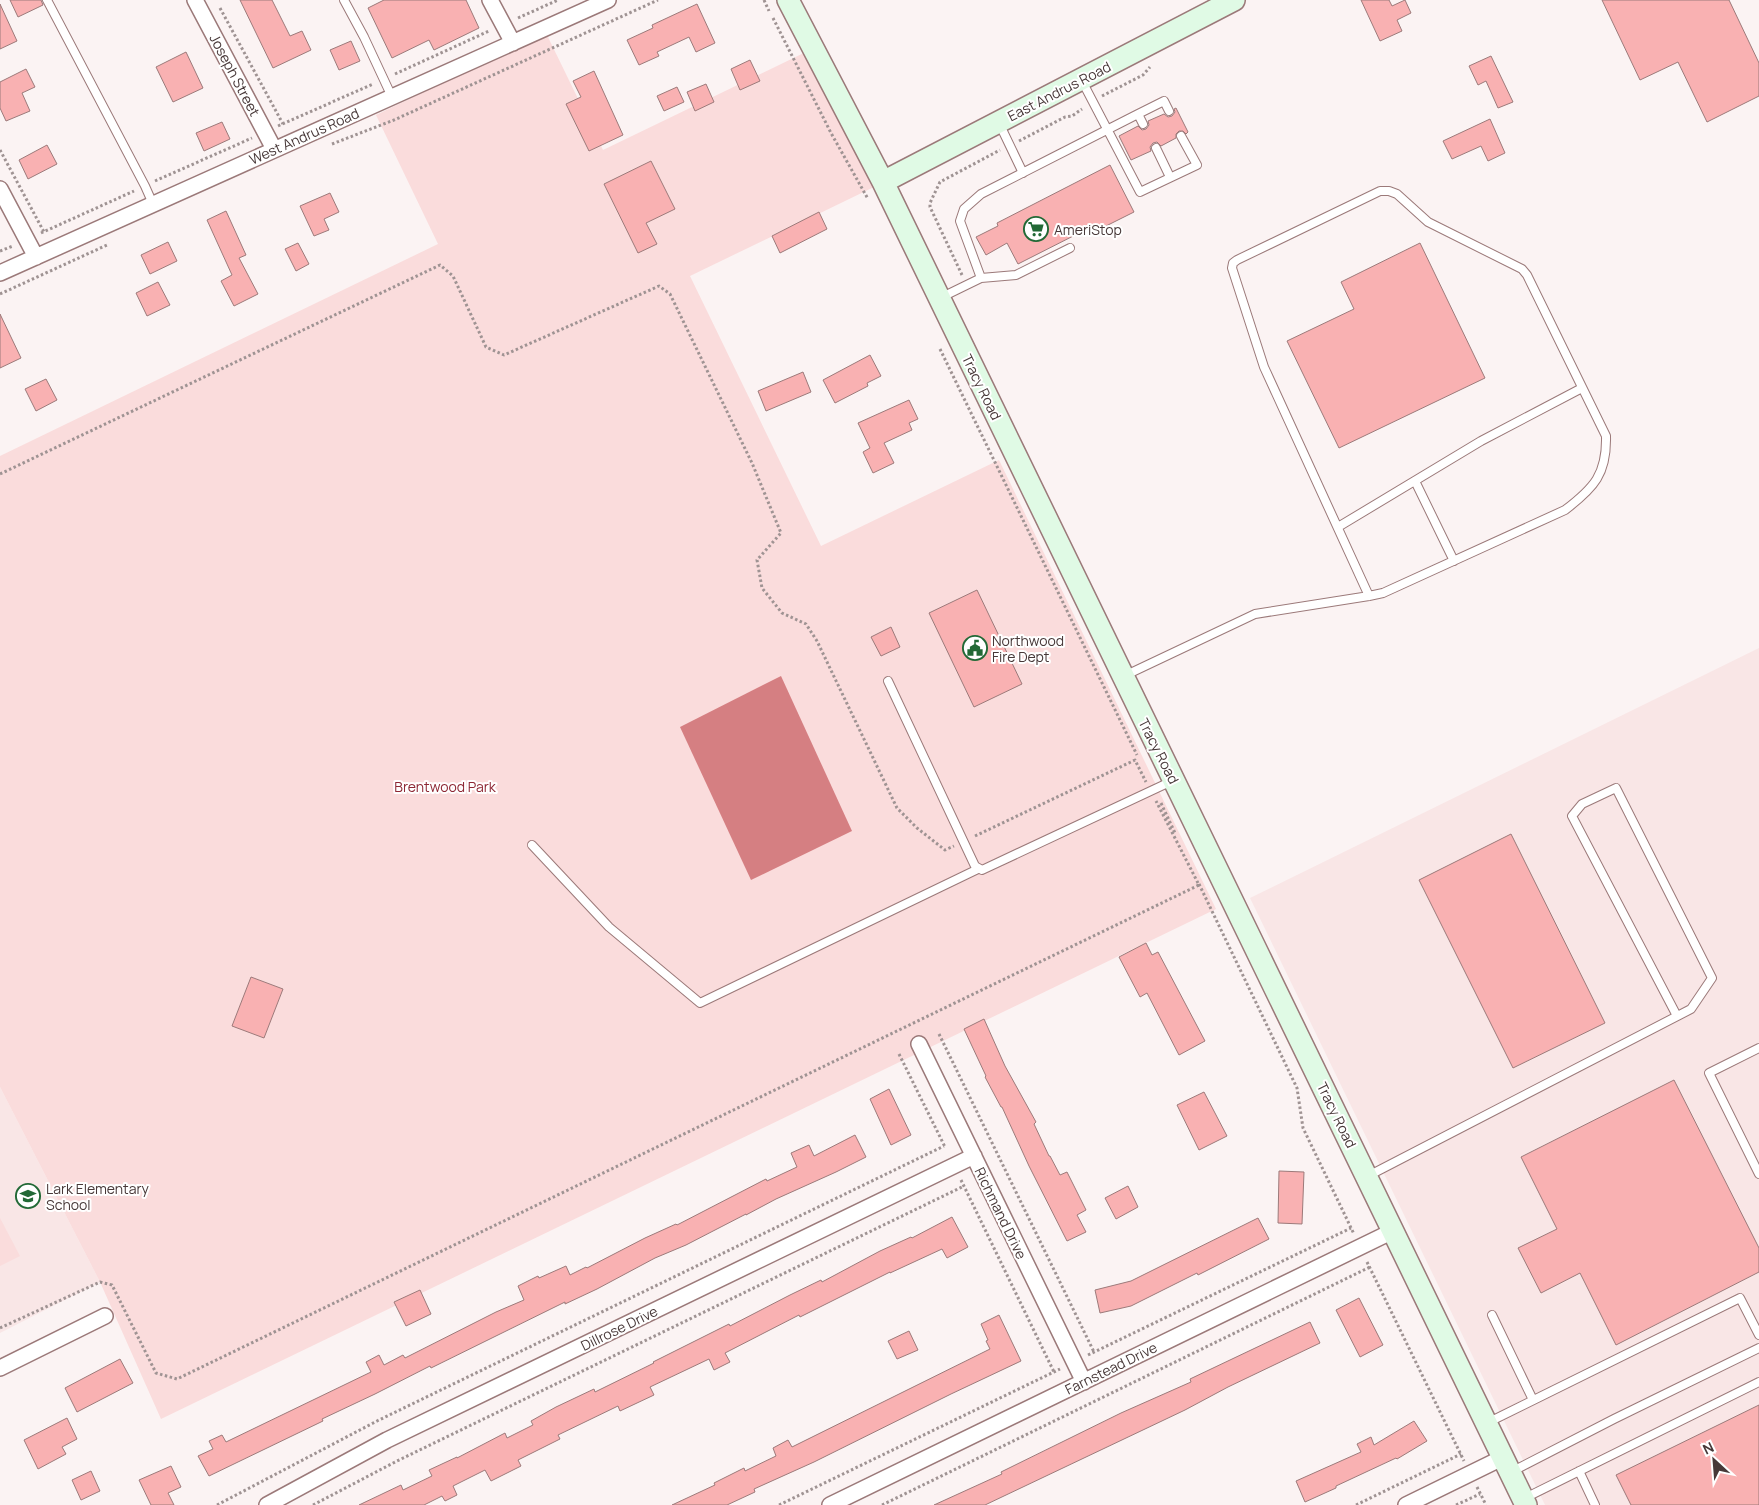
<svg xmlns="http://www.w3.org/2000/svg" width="1759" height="1505" font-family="Manrope,sans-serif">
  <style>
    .built { fill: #f9e6e6 }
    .green { fill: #fadcdc }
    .water { fill: #d57f82 }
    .building { fill: #f9b1b2; stroke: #9c7a7a }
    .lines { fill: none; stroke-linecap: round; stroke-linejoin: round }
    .lane-casing { stroke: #9b7979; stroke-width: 10 }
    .street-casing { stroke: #9b7979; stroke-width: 18 }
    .secondary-casing { stroke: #9b7979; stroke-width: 24 }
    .path { stroke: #9f9393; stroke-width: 3; stroke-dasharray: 2.5 2.5; stroke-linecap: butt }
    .lane { stroke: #fff; stroke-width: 8 }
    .street { stroke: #fff; stroke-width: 15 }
    .secondary { stroke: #e0fae5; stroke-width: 21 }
    .labels { text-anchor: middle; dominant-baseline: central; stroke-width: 4; stroke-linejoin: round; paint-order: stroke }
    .street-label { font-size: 14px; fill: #473838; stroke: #fff }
    .poi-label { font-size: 14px; fill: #473838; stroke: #fff; text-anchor: start }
    .park-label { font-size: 14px; fill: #8d2734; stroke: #fff }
  </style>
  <rect width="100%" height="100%" fill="#fbf3f3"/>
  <path class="built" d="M1759,648V1505H1545L1250,898Z
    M0,1087L100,1282L0,1333Z"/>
  <path class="green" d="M546,33L603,150L810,50L876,186L690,276L821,546L999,460L1216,909L161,1419L100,1282L0,1087V456L438,244L376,115Z
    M0,1218L20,1256L0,1266Z"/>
  <path class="water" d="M781,676L852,831L751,880L680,727Z"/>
  <path class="building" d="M10,0H41L43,5L18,17Z
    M240,0H272L290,36L302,31L311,50L273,68Z
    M384,0H466L479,28L434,50L429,40L392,58L368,8Z
    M1361,0H1389L1392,6L1405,0L1411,13L1397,20L1402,31L1380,41Z
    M1602,0H1729L1759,63V96L1707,122L1678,62L1640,80Z
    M0,4L17,41L0,49Z
    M697,4L715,43L696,52L689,37L657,52L659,56L639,65L627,40L653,28L652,25Z
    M351,41L360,61L339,70L330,50Z
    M186,52L203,88L173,102L156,67Z
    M1491,56L1513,102L1498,108L1486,81L1478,85L1469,66Z
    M750,60L760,81L740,90L731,69Z
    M26,69L35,87L22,93L30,111L6,121L0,108V82Z
    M594,71L623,135L589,151L566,104L581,97L573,81Z
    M706,84L714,102L695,111L687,92Z
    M677,87L684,102L664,111L657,96Z
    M1176,108L1188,132L1186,134L1183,131H1179L1176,134V138L1161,146L1157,142L1153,143L1150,147L1151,151L1131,160L1119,136L1138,126L1142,130L1146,129L1149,125L1148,121L1164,114L1168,117L1172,116L1175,112L1174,109Z
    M1490,119L1505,153L1488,161L1481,146L1452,159L1443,141Z
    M222,122L230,139L204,151L196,133Z
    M47,145L57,164L28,179L19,160Z
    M651,161L675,209L646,223L657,244L638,253L604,184Z
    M1110,165L1134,212L1092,233L1089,228L1018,264L1007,243L986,255L976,237L998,226L997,223Z
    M330,193L339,212L324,219L329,230L314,236L300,206Z
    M226,211L246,255L239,258L258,294L234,306L221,281L232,275L207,220Z
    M819,212L827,229L780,253L772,236Z
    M168,242L177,261L150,274L141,255Z
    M298,243L309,264L296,271L285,249Z
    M1420,243L1485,378L1339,448L1287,341L1354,309L1341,282Z
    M158,282L170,305L147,316L136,293Z
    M0,314L21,358L0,368Z
    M870,355L881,376L867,383L868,386L835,403L823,380Z
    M803,372L811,392L766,411L758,391Z
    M46,379L57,400L36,411L25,389Z
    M909,400L918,419L909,423L912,430L884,443L894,463L873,473L863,452L870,448L858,423Z
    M977,590L1022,684L974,707L929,613Z
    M891,627L900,647L881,656L871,637Z
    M1511,834L1605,1023L1513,1068L1419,880Z
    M1146,943L1152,955L1158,952L1205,1041L1179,1055L1147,993L1140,997L1119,957Z
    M251,977L283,989L264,1038L232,1026Z
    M984,1019L1005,1066L1036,1122L1034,1124L1049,1156H1050L1060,1175L1067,1172L1086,1210L1077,1215L1086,1232L1067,1241L1029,1166L1002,1107H1001L985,1077L986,1076L964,1029Z
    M1674,1080L1759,1248V1272L1616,1345L1580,1273L1541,1293L1518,1248L1557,1229L1521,1157Z
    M889,1089L911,1135L891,1145L870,1099Z
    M1204,1092L1227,1136L1199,1150L1177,1105Z
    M855,1135L866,1157L836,1172L776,1199L746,1215V1214L686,1245L655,1258L597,1289L565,1304V1302L431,1368L430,1366L375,1394L322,1419L323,1421L209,1476L198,1456L213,1449L209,1441L222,1435L226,1442L371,1372L366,1362L379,1355L384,1365L403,1355L405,1358L496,1312L524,1300L518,1286L538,1276L539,1278L566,1266L570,1275L586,1267L587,1268L645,1238L676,1224L677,1225L766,1179L767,1181L797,1167L791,1153L809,1145L814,1156Z
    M1279,1171L1304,1172L1302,1224L1278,1223Z
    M1128,1186L1138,1207L1116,1219L1105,1198Z
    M952,1217L968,1247L947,1258L942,1249L890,1273V1272L800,1317L799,1315L725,1353L730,1362L714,1370L709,1359L650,1387L654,1395L620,1411L618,1406L558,1435L560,1439L518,1460L521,1466L491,1481L485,1470L453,1486L457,1495L445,1501L442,1496L424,1505H359L401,1485L403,1490L432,1476L429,1470L457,1457V1458L505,1433L507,1438L533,1425L531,1421L556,1407L594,1389L595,1392L654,1363L653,1362L729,1324L730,1326L790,1295L821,1280L822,1282L880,1251L911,1237L912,1238Z
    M1258,1218L1269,1239L1198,1275L1197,1273L1131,1306L1100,1313L1095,1290L1131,1281Z
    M420,1290L431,1314L406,1326L394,1302Z
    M1359,1298L1383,1345L1360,1357L1336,1310Z
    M999,1315L1021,1361L951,1394L814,1462L754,1489L755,1492L727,1505H672L715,1485L714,1483L744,1468L745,1471L776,1456L773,1448L788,1440L792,1447L990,1349L986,1341L988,1340L981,1324Z
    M1310,1322L1320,1343L1228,1387L1185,1410L985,1505H934L1002,1474L1001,1472L1121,1413L1191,1382L1190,1379Z
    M909,1331L918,1350L897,1359L888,1341Z
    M120,1359L133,1383L77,1412L65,1388Z
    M1759,1405V1505H1631L1616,1475Z
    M67,1418L77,1439L62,1447L66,1454L38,1469L24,1440Z
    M1414,1421L1427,1441L1397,1459L1396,1458L1336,1486V1488L1305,1502L1296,1481L1361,1452L1357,1444L1371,1437L1374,1445Z
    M171,1466L181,1487L168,1493L174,1505H151L139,1480Z
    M91,1471L100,1491L81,1500L72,1480Z"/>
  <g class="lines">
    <defs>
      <path id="lane" d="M47,0L145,186L153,204
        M344,0L364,37L392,97
        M1082,81L1140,192L1197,165L1181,136
        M1138,114L1164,101L1169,111
        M999,123L1023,173
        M1156,148L1170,177
        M981,278L1016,275L1070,248
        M940,298L981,278L960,221L964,209L981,194L1138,114L1143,124
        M1415,481L1454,561
        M1338,527L1481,441L1582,388
        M1124,676L1255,614L1369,596L1383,593L1565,510C1594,488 1607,474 1606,436L1527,275L1522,269L1428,222L1397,194L1389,191H1380L1237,260L1233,263L1232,268L1264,367L1369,596
        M888,681L975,866L982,870L1172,781
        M532,845L609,927L700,1003L978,869
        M1759,1048L1709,1073L1759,1174
        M1368,1176L1691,1009L1712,978L1616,788L1582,804L1572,816L1677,1016
        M1492,1315L1533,1400
        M1487,1423L1740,1298L1759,1335
        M1579,1471L1595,1505
        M1511,1472L1614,1419L1759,1348
        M1525,1498L1759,1382"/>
      <path id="street" d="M195,0L274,149
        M490,0L513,43
        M0,189L36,257
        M0,273L608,0
        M919,1044L1084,1382
        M0,1368L105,1316
        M267,1505L387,1440L974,1156
        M830,1505L1393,1231
        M1406,1505L1502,1458"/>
      <path id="secondary" d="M788,0L883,182L1526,1505
        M883,182L1234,0"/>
    </defs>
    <use href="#lane" class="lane-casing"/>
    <use href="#street" class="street-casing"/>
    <use href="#secondary" class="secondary-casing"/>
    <path class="path" d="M764,0L769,11
      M220,8L283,124
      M518,18L558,0
      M773,18L831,133L868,199
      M395,74L489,31
      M1102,96L1143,75L1150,67
      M278,126L373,84
      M1019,141L1065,117L1072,116L1082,109
      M332,144L394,120L658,0
      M0,150L44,232
      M155,181L252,138
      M41,233L134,191
      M0,251L13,246
      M962,275L930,207V203L940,182L1000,150
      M0,294L107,245
      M940,349L1137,755
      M0,474L440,265L453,276L486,347L504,355L659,286L670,294L752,463L781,533L757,560L762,588L782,613L806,624L817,641L897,808L917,828L945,850L954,846
      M1161,803L1175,833
      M975,836L1135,760L1146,782
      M1199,884L1297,1088L1303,1128L1354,1234
      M939,1034L1094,1352
      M899,1054L945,1147
      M961,1180L1054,1372
      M1367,1262L1464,1461
      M0,1328L100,1282L112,1285L156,1373L177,1379L1199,885L1156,801
      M1088,1355L1351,1228
      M1477,1487L1486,1505
      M217,1505L377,1421L944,1146
      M313,1505L397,1461L964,1186
      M779,1505L1060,1369
      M882,1505L1370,1267
      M1356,1505L1461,1454
      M1456,1505L1480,1494"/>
    <use href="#lane" class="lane"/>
    <use href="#street" class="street"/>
    <use href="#secondary" class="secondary"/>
  </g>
  <defs>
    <symbol id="supermarket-ring" viewBox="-11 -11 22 22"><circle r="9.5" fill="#fff" stroke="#226936" stroke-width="1.5"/><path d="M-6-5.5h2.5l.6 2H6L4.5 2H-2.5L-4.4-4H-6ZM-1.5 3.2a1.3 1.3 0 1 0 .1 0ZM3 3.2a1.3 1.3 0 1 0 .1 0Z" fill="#226936"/></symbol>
    <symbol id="civic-ring" viewBox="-11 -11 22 22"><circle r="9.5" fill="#fff" stroke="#226936" stroke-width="1.5"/><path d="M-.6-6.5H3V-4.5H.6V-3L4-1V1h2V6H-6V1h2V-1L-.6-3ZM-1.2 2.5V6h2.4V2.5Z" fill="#226936"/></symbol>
    <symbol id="school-ring" viewBox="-11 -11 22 22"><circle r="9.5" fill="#fff" stroke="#226936" stroke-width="1.5"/><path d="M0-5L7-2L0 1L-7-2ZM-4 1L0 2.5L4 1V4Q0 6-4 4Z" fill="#226936"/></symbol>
  </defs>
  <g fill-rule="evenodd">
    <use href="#supermarket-ring" x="1022" y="215" width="28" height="28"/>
    <use href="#civic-ring" x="961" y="634" width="28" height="28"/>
    <use href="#school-ring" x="14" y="1182" width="28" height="28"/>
  </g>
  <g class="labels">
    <g class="street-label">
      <text transform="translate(235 75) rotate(62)">Joseph Street</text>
      <text transform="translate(1059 91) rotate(-27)">East Andrus Road</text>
      <text transform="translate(304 136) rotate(-24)">West Andrus Road</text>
      <text transform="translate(982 387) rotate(64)">Tracy Road</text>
      <text transform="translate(1159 751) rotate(63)">Tracy Road</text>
      <text transform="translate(1337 1115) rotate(64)">Tracy Road</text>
      <text transform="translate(1001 1213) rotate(64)">Richmand Drive</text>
      <text transform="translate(619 1328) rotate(-26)">Dillrose Drive</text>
      <text transform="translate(1111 1368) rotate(-26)">Farnstead Drive</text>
    </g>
    <g class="poi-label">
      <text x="1054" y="229">AmeriStop</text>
      <text x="992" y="640">Northwood<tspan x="992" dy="16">Fire Dept</tspan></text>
      <text x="46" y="1188">Lark Elementary<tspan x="46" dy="16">School</tspan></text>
    </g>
    <g class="park-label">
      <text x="445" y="786">Brentwood Park</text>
    </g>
  </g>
  <g transform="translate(1714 1460) rotate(334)" stroke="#ffffff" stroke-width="4" paint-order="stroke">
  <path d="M0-4L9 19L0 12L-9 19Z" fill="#473838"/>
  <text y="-8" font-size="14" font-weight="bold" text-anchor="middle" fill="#473838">N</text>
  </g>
</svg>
